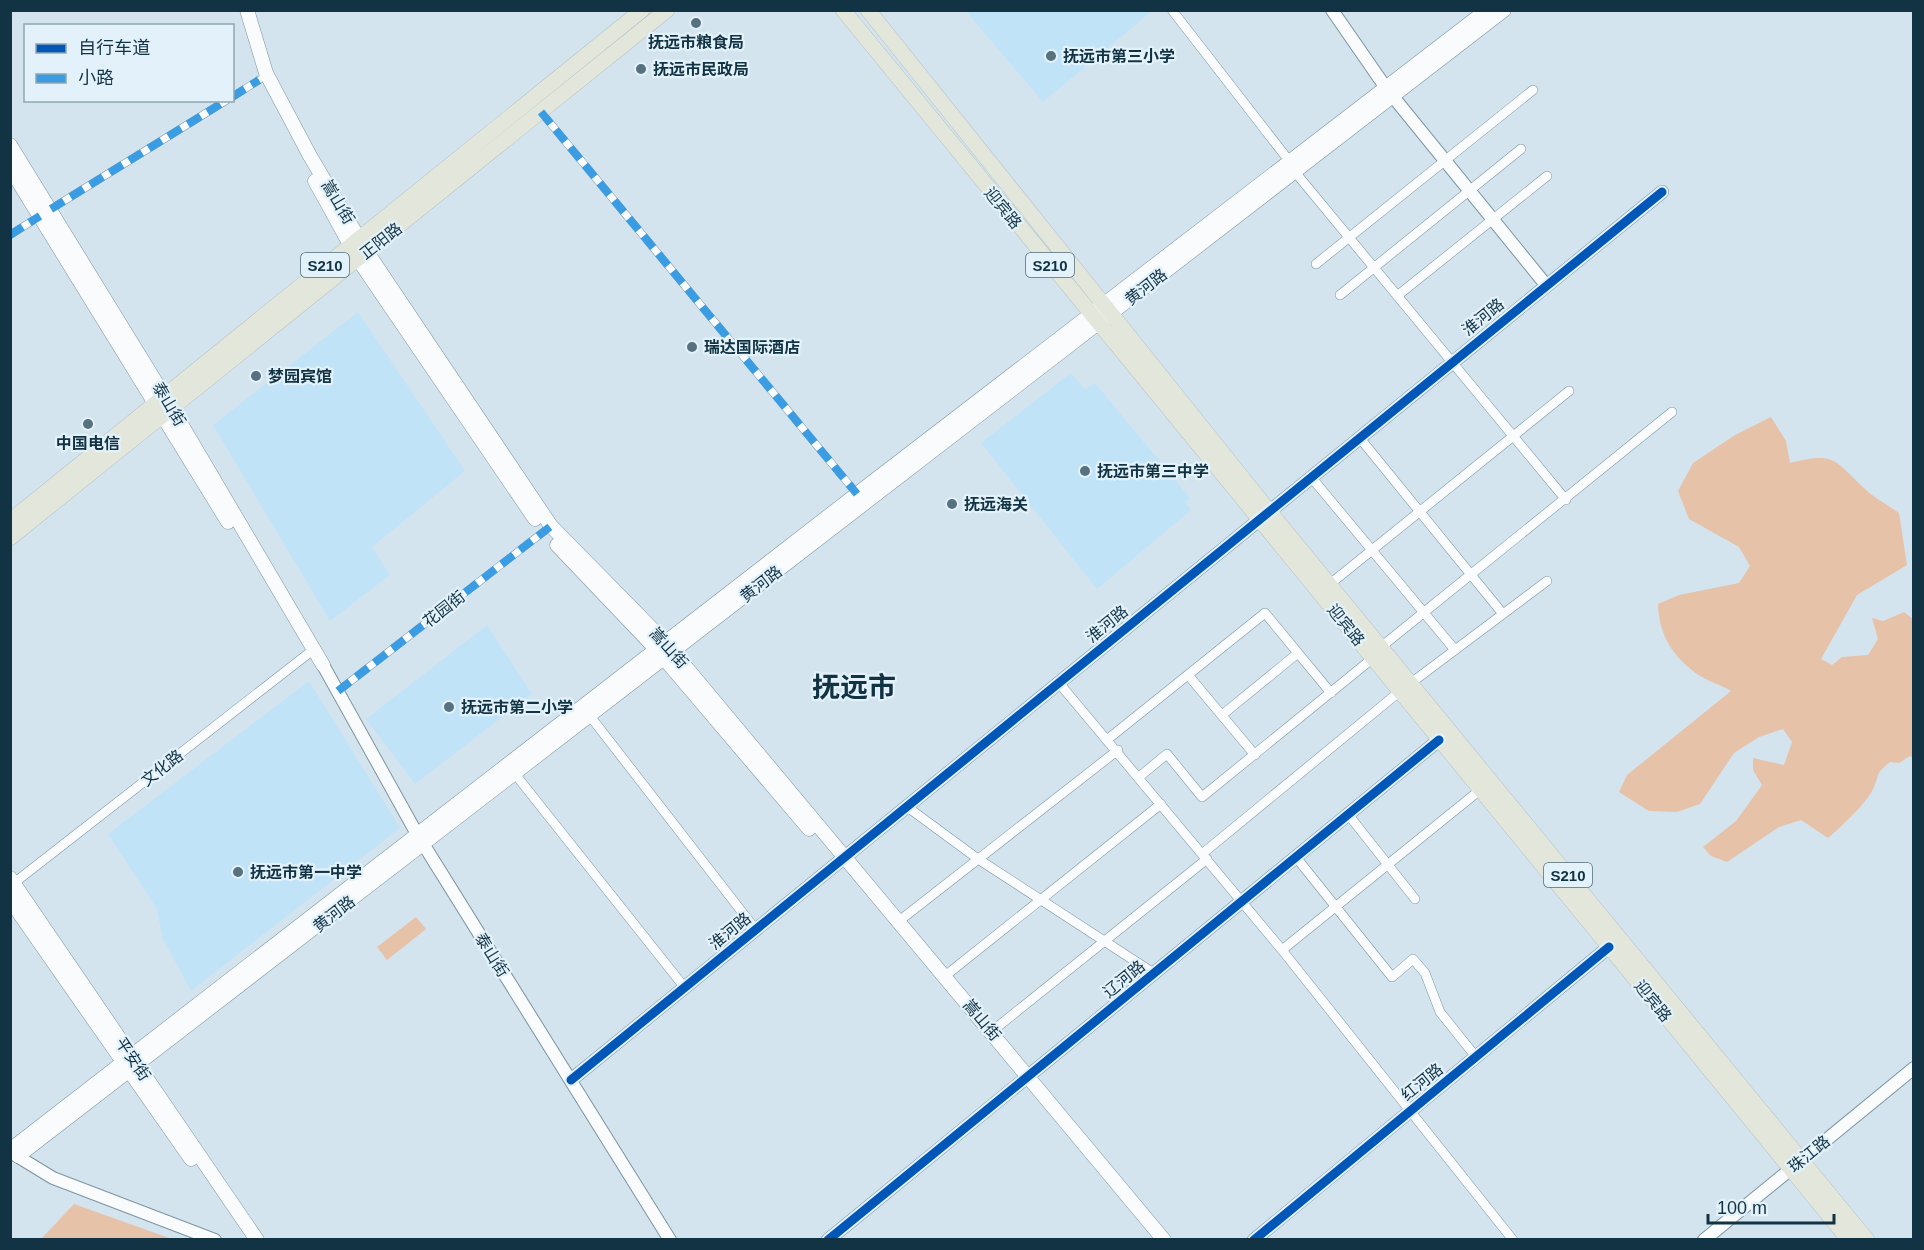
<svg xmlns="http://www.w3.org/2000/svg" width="1924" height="1250" font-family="Arial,'Noto Sans SC',sans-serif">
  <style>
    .built { fill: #c0e3f7 }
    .green { fill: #e6c2a9 }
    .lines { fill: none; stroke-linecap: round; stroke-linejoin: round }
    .pedestrian-casing { stroke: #7b95a1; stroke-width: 8 }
    .minor-casing { stroke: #7b95a1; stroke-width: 10 }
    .tertiary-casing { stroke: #7b95a1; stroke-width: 14 }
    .secondary-casing { stroke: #7b95a1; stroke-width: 15 }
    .primary-casing { stroke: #b3c1c8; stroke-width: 16 }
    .pedestrian { stroke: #f9fbfc; stroke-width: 7 }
    .minor { stroke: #f9fbfc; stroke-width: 9 }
    .tertiary { stroke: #f9fbfc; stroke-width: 12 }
    .secondary { stroke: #f9fbfc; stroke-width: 14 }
    .primary { stroke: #e3e7db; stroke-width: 15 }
    .quiet { stroke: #3a9de3; stroke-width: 8; stroke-dasharray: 15 8; stroke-linecap: butt }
    .cycleway-casing { stroke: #e3f2fa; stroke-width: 13 }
    .cycleway { stroke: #0057b8; stroke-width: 9 }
    .poi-dot { fill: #567180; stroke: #e3f2fa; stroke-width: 2 }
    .labels { text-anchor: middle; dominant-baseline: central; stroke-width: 4.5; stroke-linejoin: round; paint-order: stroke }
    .shield { fill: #e3f2fa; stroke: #516c7b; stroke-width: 1.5 }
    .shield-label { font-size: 15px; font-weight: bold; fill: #123344 }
    .poi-label { font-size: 16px; font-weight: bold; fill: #123344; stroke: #e3f2fa; text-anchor: start }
    .street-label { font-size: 16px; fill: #123344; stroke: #e3f2fa }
    .town-label { font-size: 28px; font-weight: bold; fill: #123344; stroke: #e3f2fa }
  </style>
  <rect width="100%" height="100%" fill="#d4e4ee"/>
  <path class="built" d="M966,11H1152L1043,102Z
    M358,312L465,471L372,547L390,575L330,621L213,425Z
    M1071,373L1085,390L1095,383L1190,498L1185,502L1191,510L1097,589L981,443Z
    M487,625L532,694L415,784L366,719Z
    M309,681L400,828L191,991L162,937L157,909L108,834Z"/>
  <path class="green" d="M1771,417L1786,441L1790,463C1835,452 1833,459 1864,488C1874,498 1888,505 1899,513L1907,565L1857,595L1821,659L1832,665L1842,657L1868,655L1878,639L1872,618L1883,621L1904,612L1913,619V758L1910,756L1899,763L1890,762C1873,776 1881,773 1873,789C1866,804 1841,827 1828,838L1801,820L1779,827L1727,862L1711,856L1703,847L1736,821L1762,785L1753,770V758L1784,765L1792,742L1783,729L1759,737L1734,753L1700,804L1677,812L1649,811L1619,792L1627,775L1731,691C1721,685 1707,681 1697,674C1672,656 1659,635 1658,604L1679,595L1739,583L1750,566L1739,547L1689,519L1678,491L1693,463L1735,435Z
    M416,917L426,929L387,960L377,947Z
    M74,1204L172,1239H41Z"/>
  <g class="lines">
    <defs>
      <path id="pedestrian" d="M232,97L259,80
        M541,112L857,494
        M51,209L227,100
        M10,235L40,216
        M338,691L551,526"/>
      <path id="minor" d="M1172,10L1290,162
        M1295,172L1566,500
        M1316,264L1533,90
        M1340,295L1521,149
        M1397,296L1547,176
        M1359,437L1503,614
        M1311,477L1455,650
        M1330,584L1569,391
        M1381,647L1672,412
        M1188,675L1255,755
        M1059,683L1282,950L1513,1240
        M1411,683L1547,581
        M1222,715L1298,653
        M590,716L756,930
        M1108,739L1265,613L1331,693
        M515,774L685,988
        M1139,777L1167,754L1202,797L1373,658
        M906,806L978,859L1155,974
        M1347,813L1415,899
        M1202,854L1399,692
        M1295,856L1392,977L1413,959L1425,973L1440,1012L1476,1057
        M14,883L309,653
        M899,921L1118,750
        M1282,950L1480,790
        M945,976L1161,804
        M991,1032L1207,859"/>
      <path id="tertiary" d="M1332,10L1386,88L1546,285
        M323,665L417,834L670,1240
        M571,1080L1662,192
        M12,1153L53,1178L215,1240
        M828,1240L1439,740
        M1254,1240L1609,947
        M1704,1240L1914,1068"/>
      <path id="secondary" d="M247,10L266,73L310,156L367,252L551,526L665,642L1164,1240
        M10,145L171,407L323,665
        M10,168L228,522
        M315,181L358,259L535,519
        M557,545L656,649L809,829
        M10,878L257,1240
        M10,900L191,1159
        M10,1150L857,494L1487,10
        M18,1156L1504,10"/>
      <path id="primary" d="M843,10L1849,1240
        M868,10L1269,511L1867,1240
        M10,521L642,10
        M10,538L667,10"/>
    </defs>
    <use href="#pedestrian" class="pedestrian-casing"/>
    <use href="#minor" class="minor-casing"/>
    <use href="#tertiary" class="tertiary-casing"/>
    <use href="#secondary" class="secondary-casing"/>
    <use href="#primary" class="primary-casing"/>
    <use href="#pedestrian" class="pedestrian"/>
    <use href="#minor" class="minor"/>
    <use href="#tertiary" class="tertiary"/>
    <use href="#secondary" class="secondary"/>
    <use href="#primary" class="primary"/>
    <path class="quiet" d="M232,97L259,80
      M541,112L857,494
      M51,209L227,100
      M10,235L40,216
      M338,691L551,526"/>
    <defs>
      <path id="cycleway" d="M571,1080L1662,192
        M828,1240L1439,740
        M1254,1240L1609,947"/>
    </defs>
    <use href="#cycleway" class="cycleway-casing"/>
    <use href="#cycleway" class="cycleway"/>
  </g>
  <g class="poi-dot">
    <circle cx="696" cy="23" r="6"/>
    <circle cx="1051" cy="56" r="6"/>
    <circle cx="641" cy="69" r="6"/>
    <circle cx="692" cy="347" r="6"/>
    <circle cx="256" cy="376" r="6"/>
    <circle cx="88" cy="424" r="6"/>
    <circle cx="1085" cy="471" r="6"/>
    <circle cx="952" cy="504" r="6"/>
    <circle cx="449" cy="707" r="6"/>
    <circle cx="238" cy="872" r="6"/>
  </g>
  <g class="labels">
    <g class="shield">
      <rect x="301" y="253" width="48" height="24" rx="4.5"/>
      <rect x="1026" y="253" width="48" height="24" rx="4.5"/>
      <rect x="1544" y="863" width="48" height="24" rx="4.5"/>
    </g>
    <g class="shield-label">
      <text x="325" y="265">S210</text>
      <text x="1050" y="265">S210</text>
      <text x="1568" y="875">S210</text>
    </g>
    <g class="poi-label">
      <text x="696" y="42" text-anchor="middle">抚远市粮食局</text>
      <text x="1063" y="56">抚远市第三小学</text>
      <text x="653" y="69">抚远市民政局</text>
      <text x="704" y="347">瑞达国际酒店</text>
      <text x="268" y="376">梦园宾馆</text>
      <text x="88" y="443" text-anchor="middle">中国电信</text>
      <text x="1097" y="471">抚远市第三中学</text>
      <text x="964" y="504">抚远海关</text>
      <text x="461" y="707">抚远市第二小学</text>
      <text x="250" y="872">抚远市第一中学</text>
    </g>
    <g class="street-label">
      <text transform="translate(338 202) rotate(59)">嵩山街</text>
      <text transform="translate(1003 208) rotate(51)">迎宾路</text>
      <text transform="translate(381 241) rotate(-38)">正阳路</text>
      <text transform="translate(1146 287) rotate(-38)">黄河路</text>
      <text transform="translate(1483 317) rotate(-39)">淮河路</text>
      <text transform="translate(169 404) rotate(59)">泰山街</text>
      <text transform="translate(761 584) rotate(-38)">黄河路</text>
      <text transform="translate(444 609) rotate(-38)">花园街</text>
      <text transform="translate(1107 624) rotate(-39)">淮河路</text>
      <text transform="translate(1346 625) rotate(51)">迎宾路</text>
      <text transform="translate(669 648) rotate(48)">嵩山街</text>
      <text transform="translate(162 768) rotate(-38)">文化路</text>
      <text transform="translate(334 914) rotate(-38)">黄河路</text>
      <text transform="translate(730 931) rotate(-39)">淮河路</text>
      <text transform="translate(492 955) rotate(58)">泰山街</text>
      <text transform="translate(1124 979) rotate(-39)">辽河路</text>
      <text transform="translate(1653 1001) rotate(51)">迎宾路</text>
      <text transform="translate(982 1020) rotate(50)">嵩山街</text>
      <text transform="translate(133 1059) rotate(56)">平安街</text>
      <text transform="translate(1422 1082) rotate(-39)">红河路</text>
      <text transform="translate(1809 1154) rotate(-39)">珠江路</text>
    </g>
    <g class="town-label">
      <text x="854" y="687">抚远市</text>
    </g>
  </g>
  <rect width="1924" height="1250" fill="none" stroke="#123344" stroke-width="24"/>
  <rect x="24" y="24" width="210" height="78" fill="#e3f2fa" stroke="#8fa6b1" stroke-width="1.5"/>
  <rect x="36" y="44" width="30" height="9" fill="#0057b8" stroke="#8fa6b1" stroke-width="1.5"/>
  <text x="78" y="54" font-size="18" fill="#123344">自行车道</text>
  <rect x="36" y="74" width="30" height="9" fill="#3a9de3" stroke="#8fa6b1" stroke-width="1.5"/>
  <text x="78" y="84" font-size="18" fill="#123344">小路</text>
  <path d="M1708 1214v9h126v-9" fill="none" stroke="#123344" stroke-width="3"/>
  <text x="1717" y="1214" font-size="18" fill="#123344" stroke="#e3f2fa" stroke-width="4.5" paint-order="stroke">100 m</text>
</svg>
